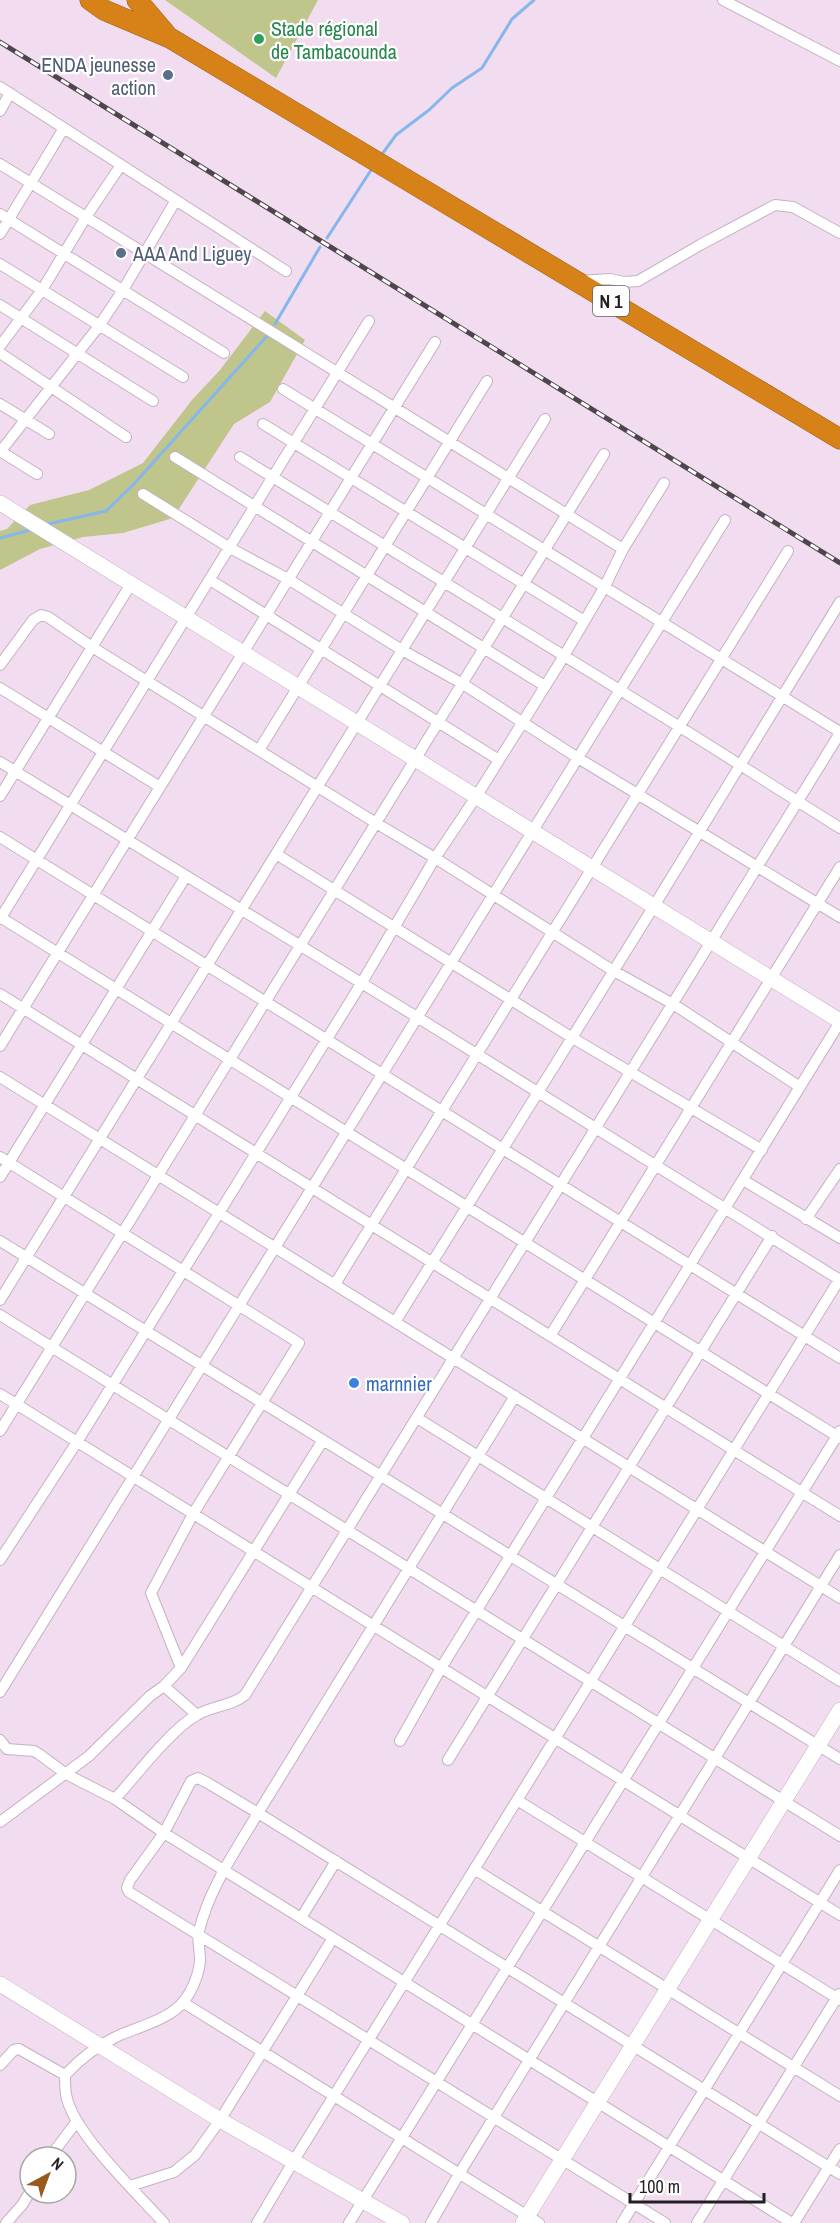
<svg xmlns="http://www.w3.org/2000/svg" width="840" height="2223" font-family="'Archivo Narrow',sans-serif">
  <style>
    .green { fill: #c0c58c }
    .lines { fill: none; stroke-linecap: round; stroke-linejoin: round }
    .stream { stroke: #85b6ec; stroke-width: 3 }
    .street-casing { stroke: #c4b1c2; stroke-width: 12 }
    .secondary-casing { stroke: #c4b1c2; stroke-width: 16 }
    .highway-casing { stroke: #995f1d; stroke-width: 21 }
    .street { stroke: #fff; stroke-width: 10 }
    .secondary { stroke: #fff; stroke-width: 15 }
    .highway { stroke: #d78219; stroke-width: 20 }
    .rail-casing { stroke: #4f454d; stroke-width: 5 }
    .rail { stroke: #fff; stroke-width: 3; stroke-dasharray: 9; stroke-linecap: butt }
    .leisure-dot { fill: #2e9e5b; stroke: #fff; stroke-width: 2 }
    .service-dot { fill: #5c6f8a; stroke: #fff; stroke-width: 2 }
    .shop-dot { fill: #3f7fe0; stroke: #fff; stroke-width: 2 }
    .labels { text-anchor: middle; dominant-baseline: central; stroke-width: 4.5; stroke-linejoin: round; paint-order: stroke }
    .shield { fill: #fff; stroke: #666266; stroke-width: 1.5 }
    .shield-label { font-size: 18px; font-weight: bold; fill: #251e24 }
    .leisure-label { font-size: 20px; fill: #27864d; stroke: #fff; text-anchor: start }
    .service-label { font-size: 20px; fill: #4e5e75; stroke: #fff; text-anchor: end }
    .shop-label { font-size: 20px; fill: #366cbe; stroke: #fff; text-anchor: start }
  </style>
  <rect width="100%" height="100%" fill="#f1ddef"/>
  <path class="green" d="M165,0H318L276,78Z
    M265,311L305,340L270,402L234,424L173,518L123,533L83,537L40,549L0,570V531L7,529L30,505L89,490L143,463L192,400L220,370Z"/>
  <g class="lines">
    <path class="stream" d="M380,157L396,135L429,110L452,88L482,68L512,19L534,0
      M327,238L373,167
      M275,324L320,247
      M48,524L106,511L133,485L267,336
      M0,538L30,530"/>
    <defs>
      <path id="street" d="M723,0L840,61
        M0,87L286,271
        M0,111L10,93
        M0,164L623,549
        M0,214L224,353
        M0,234L64,128
        M0,264L183,377
        M580,281L610,279L624,282L638,281L700,245L775,205L793,207L840,233
        M0,305L153,401
        M0,346L42,290L86,217L121,165
        M0,353L126,437
        M283,389L840,732
        M0,404L49,434
        M263,424L583,620
        M0,451L37,474
        M0,452L99,326L123,290L176,200
        M175,457L545,686
        M240,457L680,727L840,828
        M143,494L230,548L288,579L402,650L463,684L578,758L840,917
        M210,580L499,760
        M0,665L33,620L41,615L48,617L92,647L376,823L435,858L612,970L673,1004L800,1087
        M0,688L160,787
        M259,750L487,381
        M0,762L417,1017L840,1280
        M0,796L131,584
        M0,837L840,1358
        M276,854L571,1037L762,1150
        M0,917L840,1438
        M0,919L369,321
        M0,994L840,1516
        M0,1046L435,342
        M0,1077L840,1598
        M0,1157L299,1343L193,1514L151,1593L181,1668
        M0,1177L186,876
        M743,1180L840,1238
        M806,1219L840,1169
        M0,1241L840,1759
        M335,1284L788,551
        M0,1300L545,419
        M0,1315L840,1836
        M395,1322L654,906L840,602
        M550,1336L840,867
        M0,1394L840,1915
        M417,1418L840,1681
        M0,1431L604,454
        M0,1560L77,1442L361,984L435,858L476,797L564,656L605,586L623,549L664,483
        M164,1686L197,1715
        M0,1692L725,520
        M0,1740L7,1749L34,1751L39,1754L66,1774L115,1799L164,1833L792,2223
        M400,1741L441,1668L840,1022
        M448,1760L772,1236
        M115,1799C136,1776 171,1729 197,1715C212,1706 232,1706 245,1695L840,733
        M517,1800L840,2000
        M0,1822L89,1756L150,1696L164,1686L181,1668L323,1440
        M474,1869L840,2096
        M301,1918L336,1861
        M184,2003L539,2223
        M0,2065L14,2050L19,2049L65,2075
        M50,2157L77,2121
        M130,2186L174,2172L195,2155L220,2120L333,1938
        M6,2223L22,2205L30,2192
        M164,2223C138,2194 71,2131 66,2094C65,2088 65,2081 65,2075C80,2059 100,2044 120,2035C139,2027 172,2018 184,2001C192,1991 200,1972 200,1959C200,1950 197,1940 199,1931C209,1889 236,1850 258,1813L515,1396
        M257,2223L293,2162L839,1280
        M349,2223L840,1431
        M431,2223L459,2174L840,1555
        M622,2223L840,1870
        M665,2223L129,1892L127,1888L130,1880L164,1833L191,1781L198,1778L206,1782L258,1813L840,2174
        M697,2223L839,1994
        M794,2223L840,2149"/>
      <path id="secondary" d="M0,503L840,1021
        M0,1984L220,2120L402,2223
        M523,2223L840,1710"/>
      <path id="highway" d="M90,0L104,10L170,38L840,439
        M137,0L166,34"/>
    </defs>
    <use href="#street" class="street-casing"/>
    <use href="#secondary" class="secondary-casing"/>
    <use href="#highway" class="highway-casing"/>
    <use href="#street" class="street"/>
    <use href="#secondary" class="secondary"/>
    <use href="#highway" class="highway"/>
    <defs>
      <path id="rail" d="M0,42L840,563"/>
    </defs>
    <use href="#rail" class="rail-casing"/>
    <use href="#rail" class="rail"/>
  </g>
  <circle class="leisure-dot" cx="259" cy="39" r="6"/>
  <g class="service-dot">
    <circle cx="168" cy="75" r="6"/>
    <circle cx="121" cy="253" r="6"/>
  </g>
  <circle class="shop-dot" cx="354" cy="1383" r="6"/>
  <g class="labels">
    <rect class="shield" x="593" y="286" width="36" height="30" rx="4.5"/>
    <g class="shield-label">
      <text x="611" y="301">N 1</text>
    </g>
    <g class="leisure-label">
      <text x="271" y="28">Stade régional<tspan x="271" dy="23">de Tambacounda</tspan></text>
    </g>
    <g class="service-label">
      <text x="156" y="64">ENDA jeunesse<tspan x="156" dy="23">action</tspan></text>
      <text x="133" y="253" text-anchor="start">AAA And Liguey</text>
    </g>
    <g class="shop-label">
      <text x="366" y="1383">marnnier</text>
    </g>
  </g>
  <g transform="translate(48 2175) rotate(41)"><circle r="28" fill="#ffffff" stroke="#a8a5a7" stroke-width="1.5"/>
  <path d="M0-4.5L10 22L0 15L-10 22Z" fill="#97591e"/>
  <text y="-9" font-size="16" font-weight="bold" text-anchor="middle" fill="#251e24">N</text>
  </g>
  <path d="M630 2193v9h134v-9" fill="none" stroke="#251e24" stroke-width="3"/>
  <text x="639" y="2193" font-size="18" fill="#251e24" stroke="#ffffff" stroke-width="4.5" paint-order="stroke">100 m</text>
</svg>
